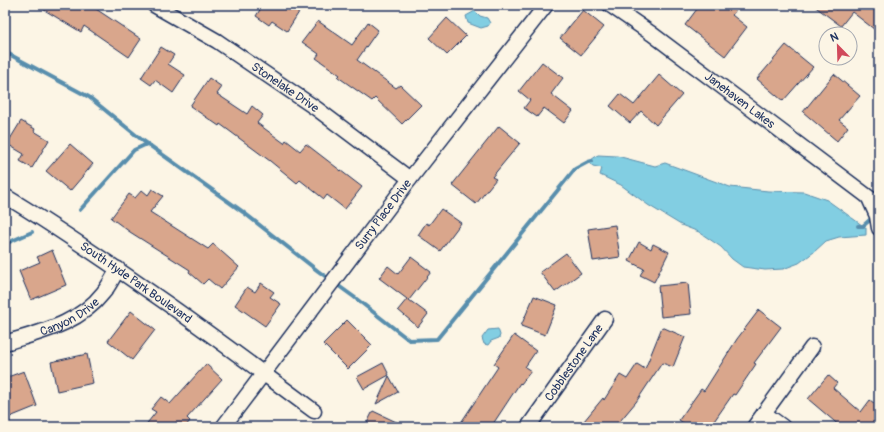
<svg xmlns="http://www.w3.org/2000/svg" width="884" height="432" font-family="Pangolin,sans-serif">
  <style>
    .water { fill: #82cee2; stroke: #598ead }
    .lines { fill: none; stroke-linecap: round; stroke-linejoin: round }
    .stream { stroke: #598ead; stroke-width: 4 }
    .building { fill: #d9a68c; stroke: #1b2f5e }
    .minor-casing { stroke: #1b2f5e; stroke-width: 17 }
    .minor { stroke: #fcf5e5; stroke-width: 14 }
    .labels { text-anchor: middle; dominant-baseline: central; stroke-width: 4; stroke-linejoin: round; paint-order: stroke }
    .street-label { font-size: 12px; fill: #1b2f5e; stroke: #fcf5e5 }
  </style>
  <rect width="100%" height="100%" fill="#fcf5e5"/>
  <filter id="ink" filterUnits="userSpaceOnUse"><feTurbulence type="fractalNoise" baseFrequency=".025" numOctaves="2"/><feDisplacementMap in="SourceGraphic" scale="8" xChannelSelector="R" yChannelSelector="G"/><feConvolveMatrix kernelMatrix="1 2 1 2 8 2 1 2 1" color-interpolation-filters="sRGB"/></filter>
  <g filter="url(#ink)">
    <path class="water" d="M475,11L480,16L487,18L490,23L488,26L481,28L468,23L466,16Z
      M598,155L617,156L655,166L665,163L730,187L768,191L804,192L827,200L866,228V235L839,237L826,241L814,252L799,263L783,269L765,270L743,267L732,259L721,247L699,232L681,225L648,205L621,185L600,175L602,168L593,166L588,162Z
      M498,329L500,335L499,338L491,341L488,345L484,344L482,338L488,330Z"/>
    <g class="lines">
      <path class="stream" d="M5,52L89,97L142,140L243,212L318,271L354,297L409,340L437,339L575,169L588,162L592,161
        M80,210L134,150L147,144
        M858,226H863L874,216
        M5,244L32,232"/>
    </g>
    <path class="building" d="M36,5H90L141,39L129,57L84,26L81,32Z
      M263,5H295L301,9L287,31L272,21L269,25L256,16Z
      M700,5H740L732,15L747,27L725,56L685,25Z
      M813,5H879V33L852,12L841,26Z
      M583,10L604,27L581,55L560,38Z
      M447,18L466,36L447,55L429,38Z
      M318,21L352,45L368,22L378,30L357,60L396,88L400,85L421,105L402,124L375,98L372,101L338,77L340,75L316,58L319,54L302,42Z
      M786,45L813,67L783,101L757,79Z
      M161,47L174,55L168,64L185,75L173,93L155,80L151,85L141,78Z
      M542,62L563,78L551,94L573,111L564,123L544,108L537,117L524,108L530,100L519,91Z
      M834,74L860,96L839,120L848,127L837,141L803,112Z
      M659,75L682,95L656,125L641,111L630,123L610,106L620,94L634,105Z
      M209,78L222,87L217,94L247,114L252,106L263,115L257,123L284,143L286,140L300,151L306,144L362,187L345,209L327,195L324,199L300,180L297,183L270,161L220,124L219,126L190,106Z
      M21,121L35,129L34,131L49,140L32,168L20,161L24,154L7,144Z
      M499,126L520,143L492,177L496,179L476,204L452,185Z
      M70,144L93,164L70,191L46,171Z
      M152,189L163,196L150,212L208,249L213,244L239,267L220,289L208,279L203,284L189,272L190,270L130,232L111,218L129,194L135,198L142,190L148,195Z
      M441,209L461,223L440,251L418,235L426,223L429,225Z
      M615,225L620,257L593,261L588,229Z
      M639,242L651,249L653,244L669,252L654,282L640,275L644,269L629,261Z
      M52,250L66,285L31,300L19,271L40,262L37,257Z
      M566,253L581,273L555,292L540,272Z
      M411,257L431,272L409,300L428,314L418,327L398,310L407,299L379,278L388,266L398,274Z
      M261,283L274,292L270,297L281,304L265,326L235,305L247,287L255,292Z
      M688,283L691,314L661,317L658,286Z
      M534,296L557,305L545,335L521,326Z
      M759,310L781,327L754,363L756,364L735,395L733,394L710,427H689L679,420L701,389L704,391L737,339Z
      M131,311L155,330L132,360L108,341Z
      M347,320L372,345L348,369L323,344Z
      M662,327L685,337L673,367L662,363L636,402L615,427H579L603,398L604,400L620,375L627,379L637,364L645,369Z
      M514,335L536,351L525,367L531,371L521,384L520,383L491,427H458L498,367L494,364Z
      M87,354L93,383L57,391L51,362Z
      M383,363L389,375L364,389L357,377Z
      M206,364L222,379L187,418L190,421L185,427H144L156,412L151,409L161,397L170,404Z
      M24,371L37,406L5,419V378Z
      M828,375L837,383L833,388L861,412L870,400L879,407V427H841L808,399Z
      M389,376L398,392L376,404Z
      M373,411L407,427H365Z"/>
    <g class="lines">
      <defs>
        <g id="minor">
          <path id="s1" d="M154,5L217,41L317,109L410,179"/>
          <path id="s2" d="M610,5L652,34L879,205"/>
          <path id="s3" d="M5,196C62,230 117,269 172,307C220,341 267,376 314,411"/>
          <path d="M869,198L877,216L879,228"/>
          <path id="s4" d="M5,343C40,332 79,324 103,293C109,286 113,277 118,269"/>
          <path d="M764,413L783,427"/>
          <path id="s5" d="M223,427L410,179L546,5"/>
          <path id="s6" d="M528,427L605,319"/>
          <path d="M754,427L812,347"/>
        </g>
      </defs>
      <use href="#minor" class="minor-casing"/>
      <use href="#minor" class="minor"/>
    </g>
  </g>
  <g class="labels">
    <g class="street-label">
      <text stroke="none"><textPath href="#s1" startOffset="155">Stonelake Drive</textPath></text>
      <text stroke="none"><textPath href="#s2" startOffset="161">Janehaven Lakes</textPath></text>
      <text stroke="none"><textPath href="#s5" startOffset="266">Surry Place Drive</textPath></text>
      <text stroke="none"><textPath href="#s3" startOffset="157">South Hyde Park Boulevard</textPath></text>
      <text stroke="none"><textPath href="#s4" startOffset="70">Canyon Drive</textPath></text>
      <text stroke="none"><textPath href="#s6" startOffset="79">Cobblestone Lane</textPath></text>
    </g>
  </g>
  <rect width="884" height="432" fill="none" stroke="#fcf5e5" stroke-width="20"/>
  <rect x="10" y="10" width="864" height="412" fill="none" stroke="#1b2f5e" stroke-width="1.5" filter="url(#ink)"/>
  <g transform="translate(838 46) rotate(337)"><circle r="19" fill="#fcf5e5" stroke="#a2a6af"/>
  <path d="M0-3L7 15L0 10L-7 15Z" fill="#d1495b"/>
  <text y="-6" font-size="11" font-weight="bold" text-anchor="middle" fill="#1b2f5e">N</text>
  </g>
</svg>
